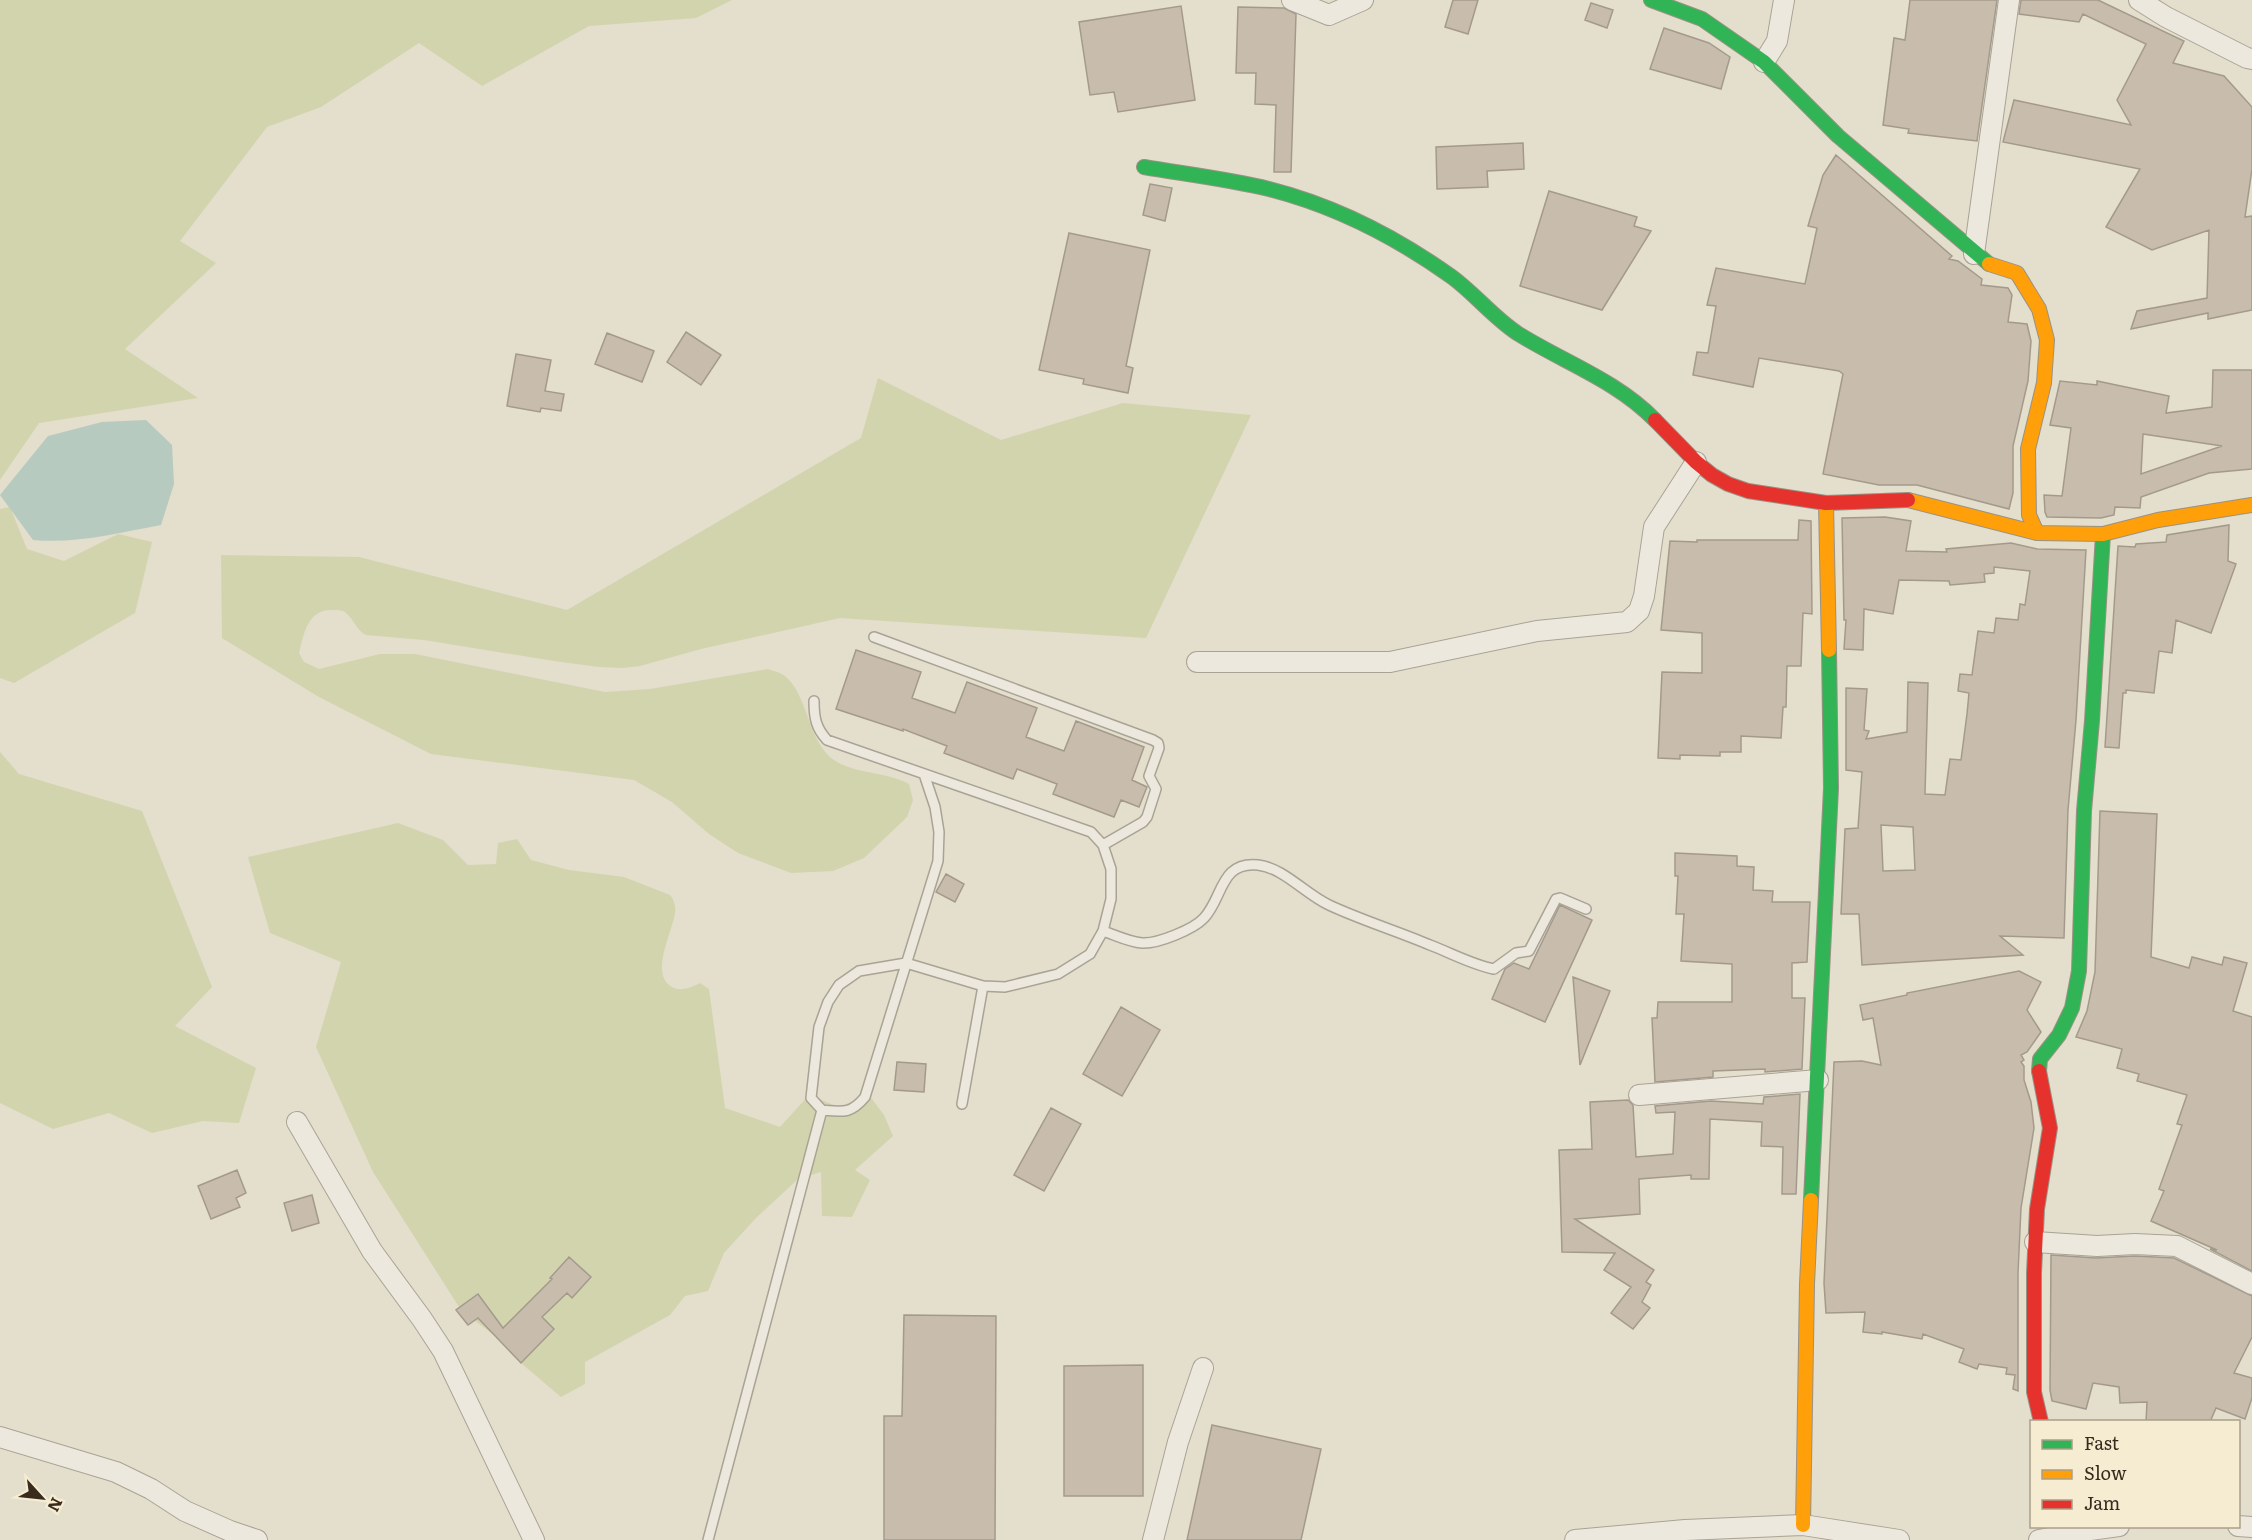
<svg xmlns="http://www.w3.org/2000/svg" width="2252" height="1540" font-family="Literata,serif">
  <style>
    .green { fill: #d2d4ae }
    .water { fill: #b7cabf }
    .building { fill: #c8bcad; stroke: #a49a8c; stroke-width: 1.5; fill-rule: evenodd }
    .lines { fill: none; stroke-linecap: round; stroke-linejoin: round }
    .lane-casing { stroke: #a9a395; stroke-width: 12 }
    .street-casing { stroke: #a9a395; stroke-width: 22 }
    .fast-casing { stroke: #999285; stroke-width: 16 }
    .slow-casing { stroke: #999285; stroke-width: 16 }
    .jam-casing { stroke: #999285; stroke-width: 16 }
    .lane { stroke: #ece8de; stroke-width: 9 }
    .street { stroke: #ece8de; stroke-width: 20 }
    .fast { stroke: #30b455; stroke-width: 14 }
    .slow { stroke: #ff9f0a; stroke-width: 14 }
    .jam { stroke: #e5322d; stroke-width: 14 }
  </style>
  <rect width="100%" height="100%" fill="#e4decc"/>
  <path class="green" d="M0,0H732L696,18L589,26L482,86L419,43L321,107L267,127L180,241L216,263L125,349L198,398L39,423L0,480Z
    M878,378L1001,440L1123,403L1251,415L1146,638L840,618L701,649L640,666L622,668L599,667L554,661L424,640L366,635C356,630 355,621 347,614C344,610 339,610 334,610C308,608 304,633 299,653L304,662L319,669L380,654H415L605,692L650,689L768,669C773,671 780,672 785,676C808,696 807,736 830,757C849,774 886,771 909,784L913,800L907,817L864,858L833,871L791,873L738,853L709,834L672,802L634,780L431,754L319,697L222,638L221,555L359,557L567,610L861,438Z
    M10,507L27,549L64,561L118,534L152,542L135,613L14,683L0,678V509Z
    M0,752L19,774L142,811L212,987L175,1026L256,1068L239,1123L203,1121L152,1133L109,1113L53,1129L0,1103Z
    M398,823L443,840L468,865L496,864L498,843L517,839L531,860L569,870L624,877L670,895C674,900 676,906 675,912C673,931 651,970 669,985C679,993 690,988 700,983L709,989L725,1108L780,1127L809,1095L844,1109L866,1091L884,1115L893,1136L855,1170L870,1180L852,1217L822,1216L821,1172L798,1179L756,1218L724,1253L708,1291L685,1296L670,1315L585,1362V1384L561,1397L521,1363L495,1336L461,1310L373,1172L316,1047L341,962L270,933L248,857Z"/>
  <path class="water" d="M146,420L172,445L174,484L161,525C118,533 76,544 33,540L0,495L48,436L102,422Z"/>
  <path class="building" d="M1453,0H1478L1468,34L1445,27Z
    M1910,0H1997L1977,141L1908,133L1909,129L1883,125L1894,38L1905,40Z
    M2021,0H2098L2184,41L2173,63L2224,76L2252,107V169L2245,217L2252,216V310L2208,319V313L2131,329L2137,311L2207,298L2209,230L2152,250L2106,227L2140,169L2003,142L2014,100L2131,125L2117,100L2146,44L2083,14L2079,22L2019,14Z
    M1591,3L1613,10L1607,28L1585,20Z
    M1181,6L1195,100L1118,112L1114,92L1090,95L1079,22Z
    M1238,7L1284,8L1296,14L1291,172H1274L1276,105L1255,104L1256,73H1236Z
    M1664,28L1709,43L1730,57L1721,89L1650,69Z
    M1523,143L1524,169L1487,171L1488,187L1437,189L1436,147Z
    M1836,155L1952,256L1949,259L1958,261L1982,279L1981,285L2008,288L2012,295L2008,322L2027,324L2031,341L2028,381L2013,446V493L2009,509L1917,485H1879L1823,474L1843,374L1839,371L1759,358L1753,387L1693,375L1697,352L1708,353L1716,306L1707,305L1716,268L1805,284L1817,228L1808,226L1823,175Z
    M1150,184L1172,188L1165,221L1143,215Z
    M1549,191L1637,217L1634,226L1651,231L1602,310L1520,286Z
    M1069,233L1150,250L1126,366L1133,368L1128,393L1083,384L1084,379L1039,370Z
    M686,332L721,355L701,385L667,362Z
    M607,333L654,351L642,382L595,364Z
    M516,354L551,360L545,391L564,394L561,411L541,408L540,412L507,406Z
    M2213,370H2252V469L2209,473L2141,497L2140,508L2115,507L2114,515L2101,518L2047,517L2045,512L2044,495L2062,496L2071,428L2050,425L2060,381L2097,385V381L2169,396L2166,413L2212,407ZM2143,434L2222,446L2141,474Z
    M1885,517L1911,521L1906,551L1947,552L1946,549L2011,543L2037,549L2086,550L2076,720L2068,810L2064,938L2000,936L2023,955L1862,965L1859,914H1841L1845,829L1858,828L1862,772L1846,770V688L1867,689L1864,730L1869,731L1866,739L1907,732L1908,682L1928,683L1925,794L1945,795L1950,759L1961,760L1967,714L1969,693L1958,691L1960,674L1972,675L1978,631L1994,633L1996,618L2018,620L2020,604L2025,605L2030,571L1994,567V573L1984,574L1985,582L1950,585L1949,581L1899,580L1893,614L1864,609L1863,650L1844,649L1846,620H1844L1842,518ZM1881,825L1913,827L1915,870L1883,871Z
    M1799,520L1811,521L1812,614L1803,613L1801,666H1787L1786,707H1783L1781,738L1741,736V752H1720V756L1680,755V759L1658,758L1662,672L1702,673V633L1661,630L1670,541L1697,542V540H1798Z
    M2229,525L2228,561L2236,564L2211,633L2176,620L2172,653L2159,651L2154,693L2126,690V693H2123L2119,748L2105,747L2118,546L2135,547L2136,544L2166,542L2167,535Z
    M856,650L921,672L912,698L955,713L967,682L1037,708L1026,737L1064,751L1076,721L1144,747L1132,780L1147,787L1139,807L1121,800L1114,817L1053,794L1057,784L1017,769L1013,779L944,753L947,746L903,729V731L836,709Z
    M2100,811L2157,814L2151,957L2189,968L2192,957L2222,965L2224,957L2247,963L2233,1011L2252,1017V1271L2210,1249L2217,1250L2151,1221L2164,1191L2159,1189L2182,1125L2177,1124L2187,1095L2137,1081L2139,1074L2117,1068L2122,1049L2076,1037L2087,1011L2095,972Z
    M1675,853L1737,856V866L1754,867L1753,890L1773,891L1772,902H1810L1807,962L1792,963V998H1805L1802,1069L1765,1072V1069L1713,1071V1077L1655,1082L1652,1018H1657L1658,1002H1732V964L1681,961L1684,914H1676L1678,876H1675Z
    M946,874L964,884L955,902L936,892Z
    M1560,905L1592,920L1545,1022L1492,999L1505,969L1514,963L1529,969Z
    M2019,971L2041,982L2027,1010L2041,1032L2027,1052L2021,1055L2024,1060L2021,1062L2024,1066V1080L2031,1102L2034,1128L2021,1208L2018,1273V1391L2013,1389L2015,1375L2006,1374L2007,1368L1979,1364L1977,1369L1959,1362L1964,1349L1923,1334L1922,1339L1882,1332V1334L1863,1332L1865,1312L1826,1313L1824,1283L1834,1062L1862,1061L1881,1065L1873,1018L1863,1020L1860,1005L1907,995V993Z
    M1573,977L1610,991L1580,1065Z
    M1121,1007L1160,1030L1122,1096L1083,1074Z
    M897,1062L926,1064L924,1092L894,1090Z
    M1800,1094L1796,1194H1782L1783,1147L1761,1146L1762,1122L1710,1119L1709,1179H1691V1175L1639,1179L1640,1214L1575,1219L1654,1270L1646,1282L1651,1285L1642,1302L1650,1308L1633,1329L1611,1313L1631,1287L1604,1270L1615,1253L1562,1252L1559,1150L1592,1149L1590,1102L1628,1100L1633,1105L1636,1157L1673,1154L1675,1112L1656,1113L1655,1106L1711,1101L1763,1104L1764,1097Z
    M1051,1108L1081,1124L1044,1191L1014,1175Z
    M237,1170L246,1193L236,1198L240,1207L211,1219L198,1186Z
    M312,1195L319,1223L292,1231L284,1203Z
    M2051,1255L2096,1258L2135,1256L2174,1258L2252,1296V1337L2234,1373L2252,1378V1398L2245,1419L2216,1408L2210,1422H2146L2147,1402L2120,1403L2119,1387L2093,1383L2086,1409L2052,1401L2050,1390Z
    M569,1257L591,1277L572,1298L567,1293L542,1317L554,1329L521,1363L478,1318L468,1325L456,1310L478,1294L503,1328L552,1279L550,1278Z
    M904,1315L996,1316L995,1540H884V1416H902Z
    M1143,1365V1496H1064V1366Z
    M1212,1425L1321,1449L1301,1540H1187Z"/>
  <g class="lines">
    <defs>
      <path id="lane" d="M874,637L1153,740L1158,743L1159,748L1149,776L1156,789L1147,817L1143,822L1103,845
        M814,701C814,718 816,728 827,740L1091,832L1103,845L1111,869V899L1103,931L1090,954L1058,974L1005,987L983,986L906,963L859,971L839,985L828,1002L819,1027L811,1098L822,1110C843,1112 851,1114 865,1097L938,861L939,832L935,807L924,774
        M1103,931C1115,935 1129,942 1142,943C1158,944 1194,929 1204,918C1223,898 1220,861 1258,865C1284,868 1305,894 1329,905C1361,920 1397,931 1430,945C1451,953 1473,965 1494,969L1516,953L1529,951L1556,899L1560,898L1586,909
        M962,1104L983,986
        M708,1540L822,1110"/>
      <path id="street" d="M1292,0L1329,15L1363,0
        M2139,0L2166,17L2247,58L2252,59
        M1764,62L1777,41L1784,0
        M1974,254L2009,0
        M1197,662H1390L1537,631L1627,622L1639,611L1644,596L1654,527L1696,462
        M1639,1095L1818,1080
        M297,1122L372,1251L422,1319L443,1351L534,1540
        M2035,1242L2097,1246L2135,1244L2177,1246L2252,1284
        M0,1437L116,1472L151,1489L185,1511L230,1531L257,1540
        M2238,1526L2252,1527
        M1153,1540L1178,1442L1203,1368
        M1575,1540L1685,1530L1803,1525L1899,1540
        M2039,1540L2090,1530L2119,1526"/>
      <path id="fast" d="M1651,0L1702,19L1764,62L1838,136L1989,264
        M1144,167C1185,174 1228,179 1269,189C1336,206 1396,237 1452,277C1475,294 1493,317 1517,333C1563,362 1616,380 1655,420
        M2039,1071L2040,1059L2059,1035L2072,1008L2079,971L2084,811L2092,721L2103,534
        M1811,1200L1831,788L1829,650"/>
      <path id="slow" d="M1989,264L2017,273L2039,309L2047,340L2044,383L2028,449L2029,515L2037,533L2103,534L2158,520L2252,505
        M1908,500L2037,533
        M1826,503L1829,650
        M1803,1525L1807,1284L1811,1200"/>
      <path id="jam" d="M1655,420L1696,462L1712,475L1728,484L1748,491L1826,503L1908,500
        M2039,1071L2050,1128L2037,1209L2034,1273V1392L2041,1422"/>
    </defs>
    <use href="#lane" class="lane-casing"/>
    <use href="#street" class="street-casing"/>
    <use href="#fast" class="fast-casing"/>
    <use href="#slow" class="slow-casing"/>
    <use href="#jam" class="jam-casing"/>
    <use href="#lane" class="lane"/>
    <use href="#street" class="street"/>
    <use href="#fast" class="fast"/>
    <use href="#slow" class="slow"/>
    <use href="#jam" class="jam"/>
  </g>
  <rect x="2030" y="1420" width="210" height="108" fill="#f6ecd2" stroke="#aa9f8a" stroke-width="1.5"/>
  <rect x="2042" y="1440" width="30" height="9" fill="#30b455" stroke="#aa9f8a" stroke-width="1.5"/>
  <text x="2084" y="1450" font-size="18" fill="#382b1d">Fast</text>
  <rect x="2042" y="1470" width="30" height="9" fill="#ff9f0a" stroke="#aa9f8a" stroke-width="1.5"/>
  <text x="2084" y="1480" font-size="18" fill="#382b1d">Slow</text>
  <rect x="2042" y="1500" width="30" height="9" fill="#e5322d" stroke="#aa9f8a" stroke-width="1.5"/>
  <text x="2084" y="1510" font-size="18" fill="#382b1d">Jam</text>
  <g transform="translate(42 1498) rotate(117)" stroke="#f6ecd2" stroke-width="4.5" paint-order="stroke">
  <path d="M0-4.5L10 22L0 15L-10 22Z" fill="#382b1d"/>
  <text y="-9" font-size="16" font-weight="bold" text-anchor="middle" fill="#382b1d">N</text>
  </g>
</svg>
